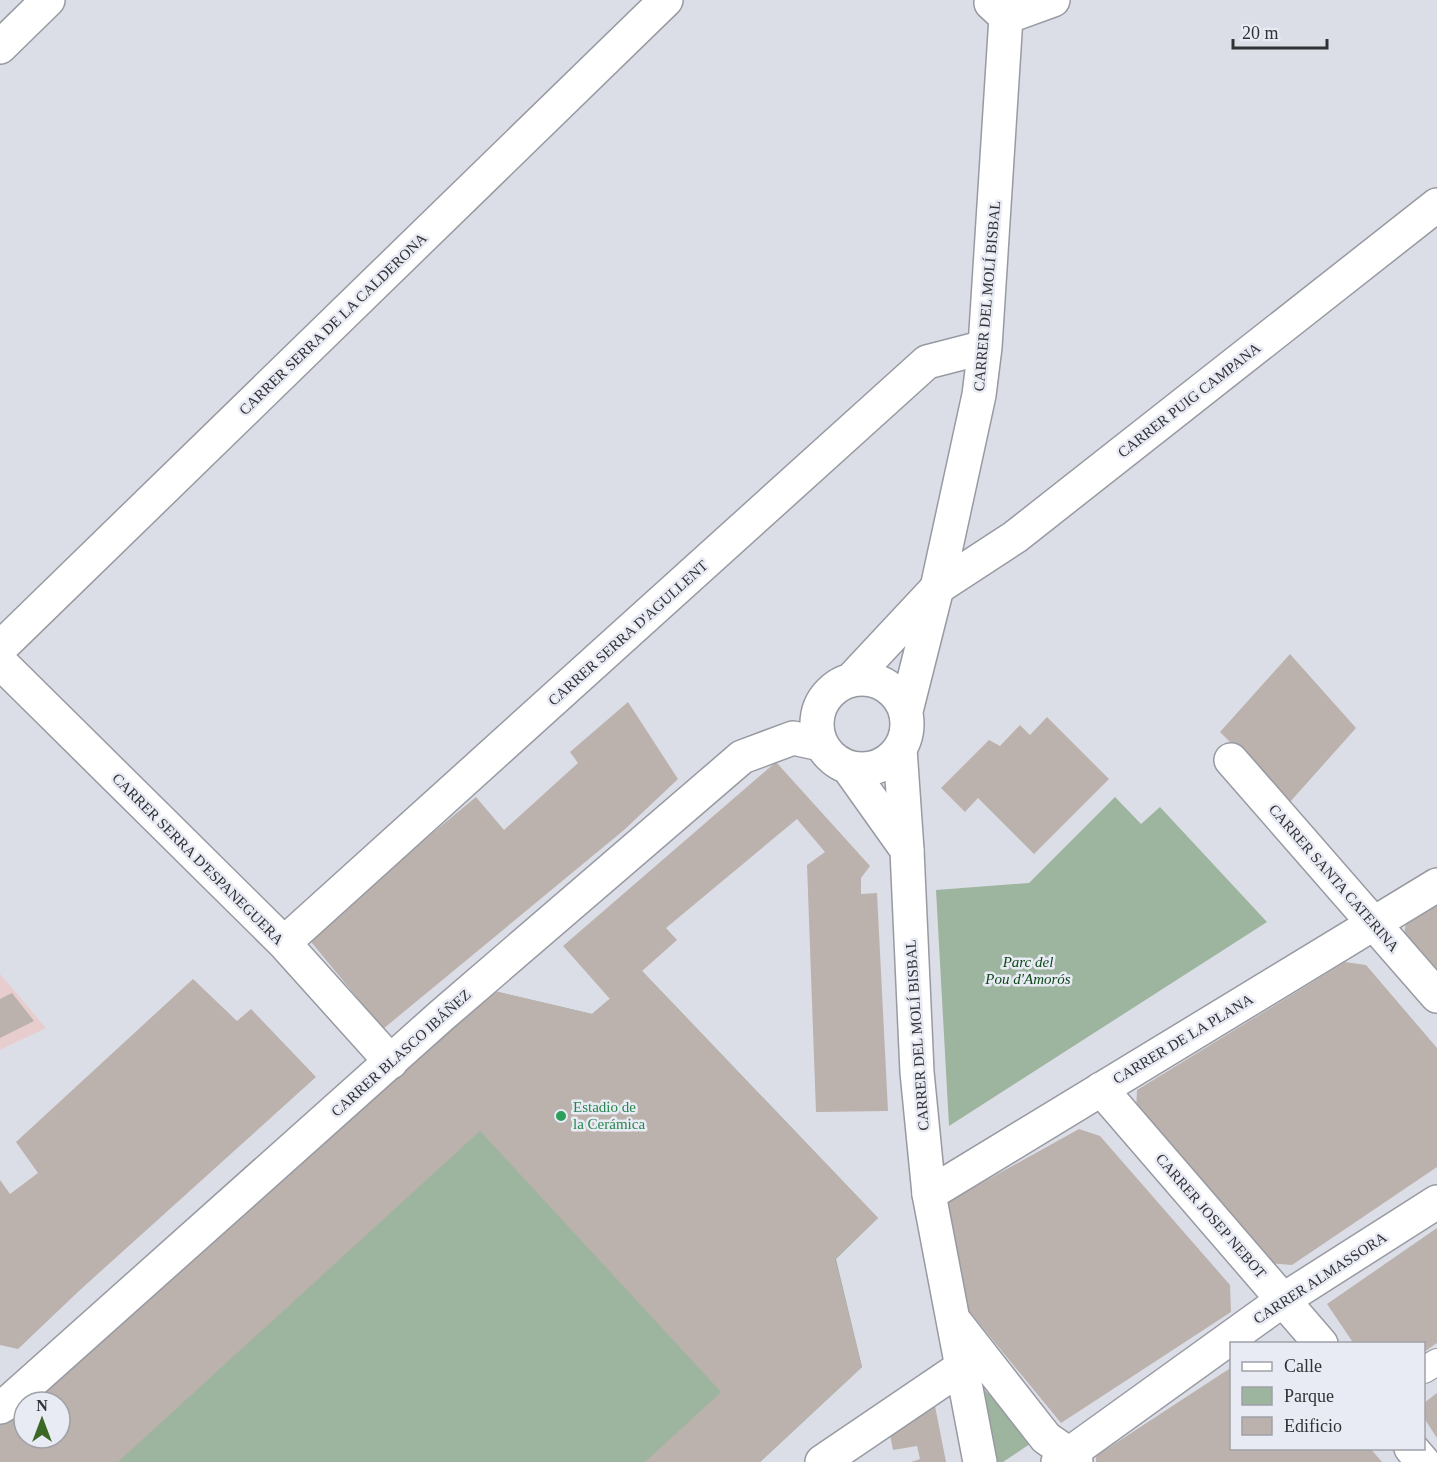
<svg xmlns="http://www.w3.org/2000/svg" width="1437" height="1462" font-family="Georgia,serif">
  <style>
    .education { fill: #e8cdce }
    .green { fill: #9db49e; fill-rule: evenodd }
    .building { fill: #bbb1ad; fill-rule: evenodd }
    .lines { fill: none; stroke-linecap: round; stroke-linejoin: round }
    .pedestrian-casing { stroke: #989aa2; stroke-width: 28 }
    .minor-casing { stroke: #989aa2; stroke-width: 36 }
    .secondary-casing { stroke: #989aa2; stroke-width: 36 }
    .pedestrian { stroke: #fff; stroke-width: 26 }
    .minor { stroke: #fff; stroke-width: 33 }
    .secondary { stroke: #fff; stroke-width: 33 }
    .leisure-dot { fill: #2e9e5b; stroke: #e9ebf4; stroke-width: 2 }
    .labels { text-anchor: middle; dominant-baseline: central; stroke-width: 5; stroke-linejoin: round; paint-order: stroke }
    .street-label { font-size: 15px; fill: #313235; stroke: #e9ebf4 }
    .park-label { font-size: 15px; font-style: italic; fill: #0c4718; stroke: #e9ebf4 }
    .leisure-label { font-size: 15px; fill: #27864d; stroke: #e9ebf4; text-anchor: start }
  </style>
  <rect width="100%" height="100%" fill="#dcdee7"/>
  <path class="education" d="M0,974L46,1028L0,1050Z"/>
  <path class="green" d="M1115,797L1141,824L1160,807L1267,922L949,1126L936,890L1029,883Z
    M642,971L878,1218L836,1259L862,1367L760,1462H0V1418L486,989L592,1014ZM24,1402H60V1438H24Z
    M981,1386L1007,1413L1030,1444L1003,1462H997Z"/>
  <path class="building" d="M1290,654L1356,728L1290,802L1220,732Z
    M628,702L678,779L624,830L383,1029L307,937L476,797L504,830L578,763L570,752Z
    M1047,717L1109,779L1034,854L978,798L965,812L941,788L989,740L1000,746L1020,725L1030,735Z
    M776,762L870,866L861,878V894L877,893L888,1111L816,1112L807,865L825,852L797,819L666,928L677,940L642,971L878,1218L835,1259L862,1367L760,1462H645L721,1392L480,1131L118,1462H0V1418L486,989L592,1014L610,999L563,946ZM24,1402H60V1438H24Z
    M1437,903V974L1404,936L1406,922Z
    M1345,962L1366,965L1437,1048V1167L1292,1265L1268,1263L1136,1111L1137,1090Z
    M193,979L237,1021L251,1009L316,1077L80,1290L18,1349L0,1345V1180L10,1194L38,1173L16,1142Z
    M12,993L34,1021L0,1038V999Z
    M1079,1129L1100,1136L1230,1285L1231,1312L1061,1423L954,1293L942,1205Z
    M1437,1228V1343L1424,1352V1344H1354L1327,1304Z
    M1232,1367V1448H1370L1382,1462H1096V1456Z
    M1437,1393V1438L1424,1418V1403Z
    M925,1402L935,1406L946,1462H911L920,1459L917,1446L893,1450L889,1429Z"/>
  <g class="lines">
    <defs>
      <path id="pedestrian" d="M1424,1370L1437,1362"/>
      <path id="minor" d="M991,3L1006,17L1053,0
        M0,47L48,0
        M937,588L1015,537L1437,205
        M937,588L979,395L985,347L1006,17L1005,0
        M0,648L666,0
        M0,662L284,943L391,1062
        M900,749L907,850
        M1231,760L1437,996
        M284,943L927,362L985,347
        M1101,1089L1321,1344
        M929,1194L980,1462
        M956,1323L1046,1438L1069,1454L1076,1462
        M1411,1448L1423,1462
        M822,1462L962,1367
        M1058,1462L1283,1300L1437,1202"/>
      <path id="secondary" d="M817 724a45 45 0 1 1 90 0a45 45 0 1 1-90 0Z
        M851,680L937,588L906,711
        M848,767L907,850L917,1072L929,1194L1437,885
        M0,1407L10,1401L441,1016L742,757L793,738L821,744"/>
    </defs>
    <use href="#pedestrian" class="pedestrian-casing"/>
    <use href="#minor" class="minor-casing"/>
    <use href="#secondary" class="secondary-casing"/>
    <use href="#pedestrian" class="pedestrian"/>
    <use href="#minor" class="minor"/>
    <use href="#secondary" class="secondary"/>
  </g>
  <circle class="leisure-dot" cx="561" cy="1116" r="6"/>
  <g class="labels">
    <g class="street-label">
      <text transform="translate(987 296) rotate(-85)">CARRER DEL MOLÍ BISBAL</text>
      <text transform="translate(333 324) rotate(-44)">CARRER SERRA DE LA CALDERONA</text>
      <text transform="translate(1189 400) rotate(-38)">CARRER PUIG CAMPANA</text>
      <text transform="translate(628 633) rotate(-42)">CARRER SERRA D'AGULLENT</text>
      <text transform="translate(198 859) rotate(45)">CARRER SERRA D'ESPANEGUERA</text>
      <text transform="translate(1334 878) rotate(49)">CARRER SANTA CATERINA</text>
      <text transform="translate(917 1035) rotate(-94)">CARRER DEL MOLÍ BISBAL</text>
      <text transform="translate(1183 1039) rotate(-31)">CARRER DE LA PLANA</text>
      <text transform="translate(401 1053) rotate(-42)">CARRER BLASCO IBÁÑEZ</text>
      <text transform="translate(1211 1216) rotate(49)">CARRER JOSEP NEBOT</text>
      <text transform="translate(1320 1278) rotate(-33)">CARRER ALMASSORA</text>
    </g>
    <g class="park-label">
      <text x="1028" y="962">Parc del<tspan x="1028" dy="17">Pou d'Amorós</tspan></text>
    </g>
    <g class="leisure-label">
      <text x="573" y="1107">Estadio de<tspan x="573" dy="17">la Cerámica</tspan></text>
    </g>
  </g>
  <rect x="1230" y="1342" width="195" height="108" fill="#e9ebf4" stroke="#9fa1a8" stroke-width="1.5"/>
  <rect x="1242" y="1362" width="30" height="9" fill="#ffffff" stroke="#9fa1a8" stroke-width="1.5"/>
  <text x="1284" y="1372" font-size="18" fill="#313235">Calle</text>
  <rect x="1242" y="1387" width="30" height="18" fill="#9db49e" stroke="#9fa1a8" stroke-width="1.5"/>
  <text x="1284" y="1402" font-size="18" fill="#313235">Parque</text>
  <rect x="1242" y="1417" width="30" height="18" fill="#bbb1ad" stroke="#9fa1a8" stroke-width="1.5"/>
  <text x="1284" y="1432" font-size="18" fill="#313235">Edificio</text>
  <g transform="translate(42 1420)"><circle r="28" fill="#e9ebf4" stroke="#9fa1a8" stroke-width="1.5"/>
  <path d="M0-4.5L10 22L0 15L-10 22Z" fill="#3c6826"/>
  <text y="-9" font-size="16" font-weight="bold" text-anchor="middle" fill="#313235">N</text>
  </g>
  <path d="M1233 39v9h94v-9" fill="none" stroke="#313235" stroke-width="3"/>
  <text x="1242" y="39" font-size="18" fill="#313235" stroke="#e9ebf4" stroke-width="4.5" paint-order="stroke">20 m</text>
</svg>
